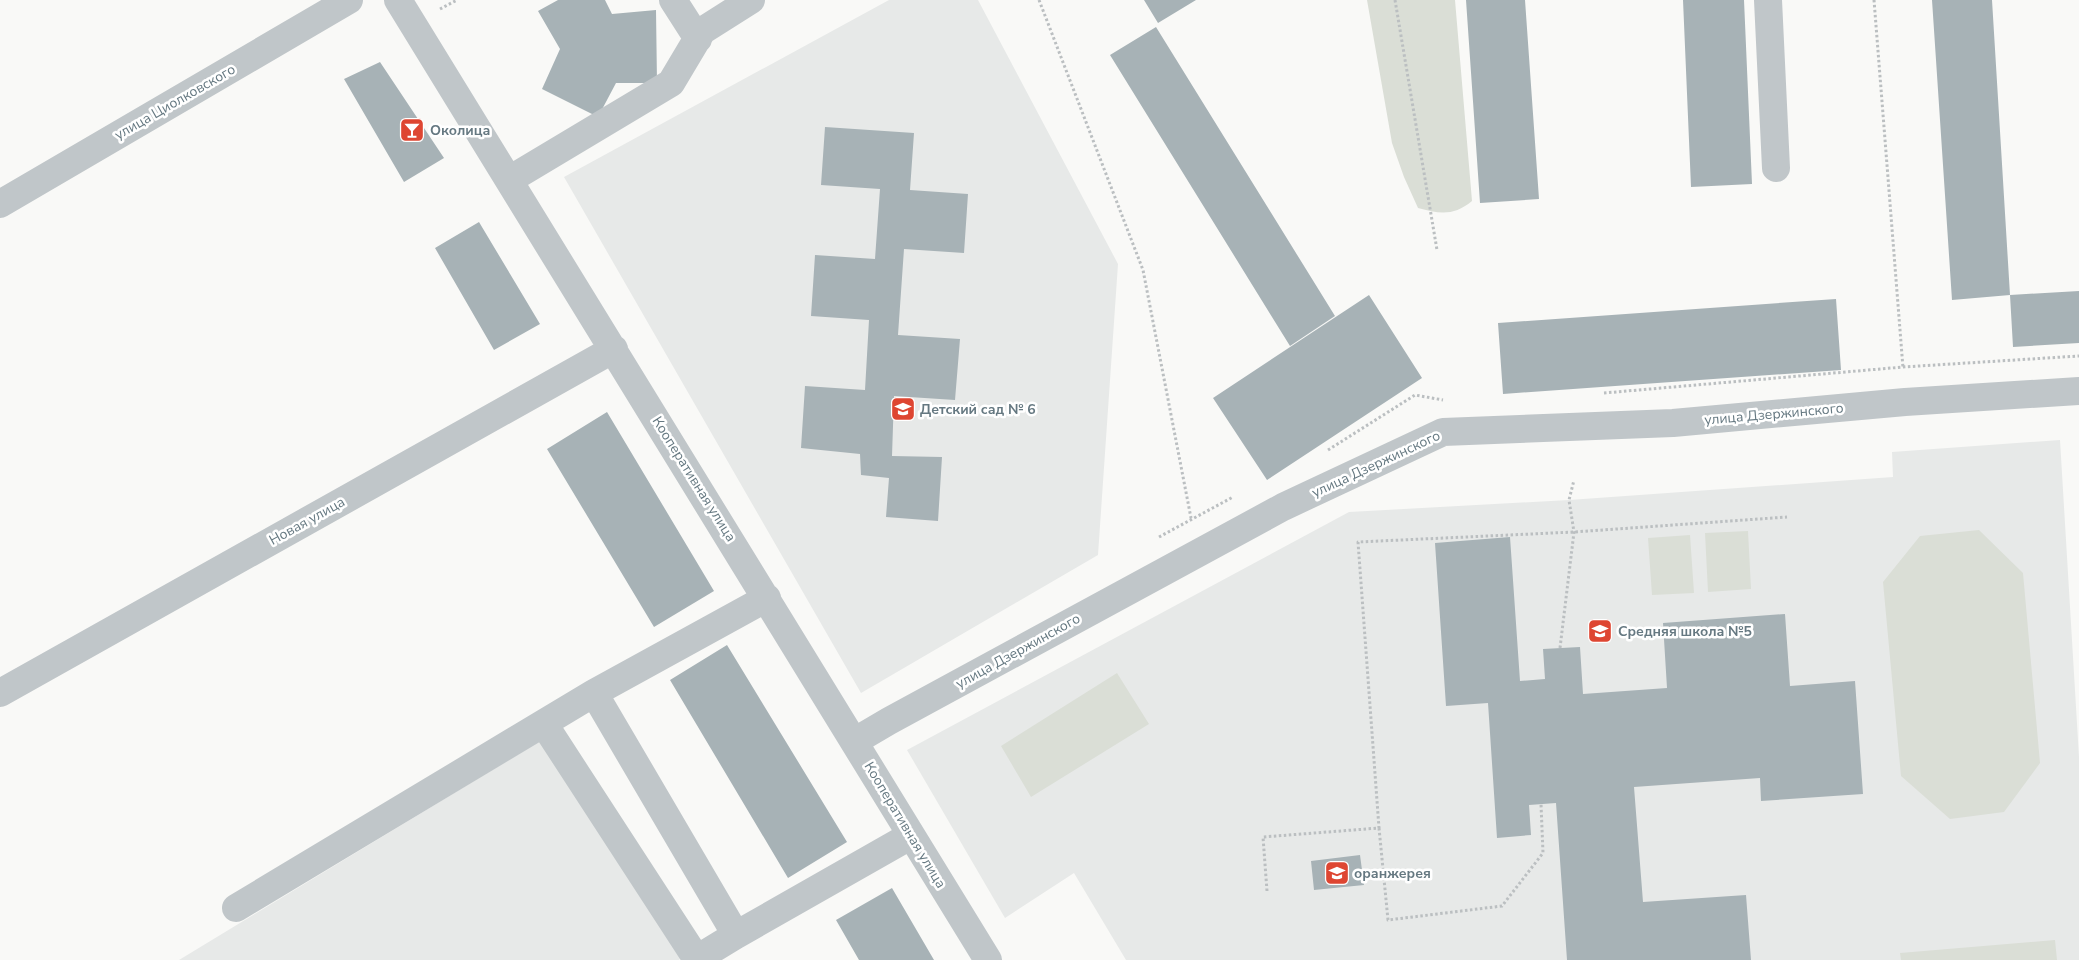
<svg xmlns="http://www.w3.org/2000/svg" width="2079" height="960" font-family="'Nunito Sans',sans-serif">
  <style>
    .built { fill: #e7e9e8 }
    .green { fill: #daded6 }
    .building { fill: #a7b2b6 }
    .lines { fill: none; stroke-linecap: round; stroke-linejoin: round }
    .path { stroke: #bbbfc1; stroke-width: 3; stroke-dasharray: 2.5 2.5; stroke-linecap: butt }
    .minor { stroke: #c0c6c9; stroke-width: 28 }
    .labels { text-anchor: middle; dominant-baseline: central; stroke-width: 5; stroke-linejoin: round; paint-order: stroke }
    .street-label { font-size: 14px; fill: #657881; stroke: #fff }
    .poi-label { font-size: 14px; font-weight: bold; fill: #657881; stroke: #fff; text-anchor: start }
  </style>
  <rect width="100%" height="100%" fill="#f9f9f7"/>
  <path class="built" d="M889,0H978L1118,264L1098,555L861,693L564,177Z
    M2060,440L2079,757V960H1126L1074,873L1005,918L907,750L1349,512L1569,500L1893,477L1892,452Z
    M540,741L681,958L679,960H179Z"/>
  <path class="green" d="M1367,0H1455L1472,201C1454,216 1440,214 1418,208L1404,177L1392,143Z
    M1979,530L2023,573L2040,763L2004,812L1950,819L1901,776L1883,582L1920,536Z
    M1748,531L1751,589L1708,592L1705,533Z
    M1690,535L1694,593L1652,595L1648,538Z
    M1117,673L1149,724L1031,797L1001,746Z
    M2055,940L2057,960H1901L1900,953Z"/>
  <path class="building" d="M558,0H605L612,14L656,10L657,83H616L598,117L542,89L560,49L538,11Z
    M1144,0H1196L1158,23Z
    M1466,0H1525L1539,199L1480,203Z
    M1683,0H1744L1752,184L1691,187Z
    M1932,0H1992L2010,295L1952,300Z
    M1156,27L1335,316L1290,346L1110,55Z
    M380,62L444,158L404,182L344,79Z
    M825,127L914,133L910,190L968,194L964,253L904,249L898,335L960,339L955,400L894,396L892,456L942,457L938,521L886,517L889,478L861,475L860,454L801,448L805,386L865,390L869,320L811,316L815,255L875,259L880,189L821,185Z
    M479,222L540,324L494,350L435,248Z
    M2079,291V343L2013,347L2010,295Z
    M1369,295L1422,378L1267,480L1213,398Z
    M1836,299L1841,370L1503,394L1498,323Z
    M607,412L714,591L654,627L547,449Z
    M1510,537L1520,681L1545,679L1543,649L1580,647L1583,694L1667,688L1663,623L1785,614L1790,686L1855,681L1863,794L1761,801L1760,778L1634,787L1643,902L1746,895L1751,960H1567L1556,803L1529,805L1531,835L1497,838L1488,703L1446,706L1435,543Z
    M727,645L847,842L788,878L670,680Z
    M1360,855L1364,885L1314,890L1311,861Z
    M892,888L934,960H859L836,920Z"/>
  <g class="lines">
    <path class="path" d="M1039,0L1143,270L1191,518
      M1395,0L1437,250
      M1874,0L1903,368
      M440,9L457,0
      M1604,393L1903,367L2079,356
      M1328,450L1415,395L1443,400
      M1159,537L1233,497
      M1560,648L1574,532L1569,500L1574,480
      M1379,828L1388,920L1502,906L1543,853L1541,804
      M1267,891L1263,837L1379,828L1358,542L1574,532L1787,517"/>
    <path class="minor" d="M398,0L988,960
      M673,0L698,39
      M1768,0L1776,168
      M509,180L671,83L702,31L751,0
      M0,204L349,0
      M0,693L614,349
      M594,693L736,935L910,836
      M544,724L696,958
      M855,741L889,721L1283,507L1443,432L1673,423L1905,402L2079,391
      M236,908L594,693L767,598
      M695,960L736,935"/>
  </g>
  <defs>
    <symbol id="bar-square" viewBox="-11 -11 22 22"><rect x="-9" y="-9" width="18" height="18" rx="4" fill="#de4632" stroke="#fff"/><path d="M-6-5H6L.8 .8V4.5H3.5V6h-7V4.5H-.8V.8Z" fill="#fff"/></symbol>
    <symbol id="school-square" viewBox="-11 -11 22 22"><rect x="-9" y="-9" width="18" height="18" rx="4" fill="#de4632" stroke="#fff"/><path d="M0-5L7-2L0 1L-7-2ZM-4 1L0 2.5L4 1V4Q0 6-4 4Z" fill="#fff"/></symbol>
  </defs>
  <g fill-rule="evenodd">
    <use href="#bar-square" x="398" y="116" width="28" height="28"/>
    <use href="#school-square" x="889" y="395" width="28" height="28"/>
    <use href="#school-square" x="1586" y="617" width="28" height="28"/>
    <use href="#school-square" x="1323" y="859" width="28" height="28"/>
  </g>
  <g class="labels">
    <g class="street-label">
      <text transform="translate(175 102) rotate(-30)">улица Циолковского</text>
      <text transform="translate(1774 414) rotate(-5)">улица Дзержинского</text>
      <text transform="translate(1376 464) rotate(-25)">улица Дзержинского</text>
      <text transform="translate(694 479) rotate(58)">Кооперативная улица</text>
      <text transform="translate(307 521) rotate(-29)">Новая улица</text>
      <text transform="translate(1018 651) rotate(-29)">улица Дзержинского</text>
      <text transform="translate(905 825) rotate(59)">Кооперативная улица</text>
    </g>
    <g class="poi-label">
      <text x="430" y="130">Околица</text>
      <text x="920" y="409">Детский сад № 6</text>
      <text x="1618" y="631">Средняя школа №5</text>
      <text x="1354" y="873">оранжерея</text>
    </g>
  </g>
</svg>
